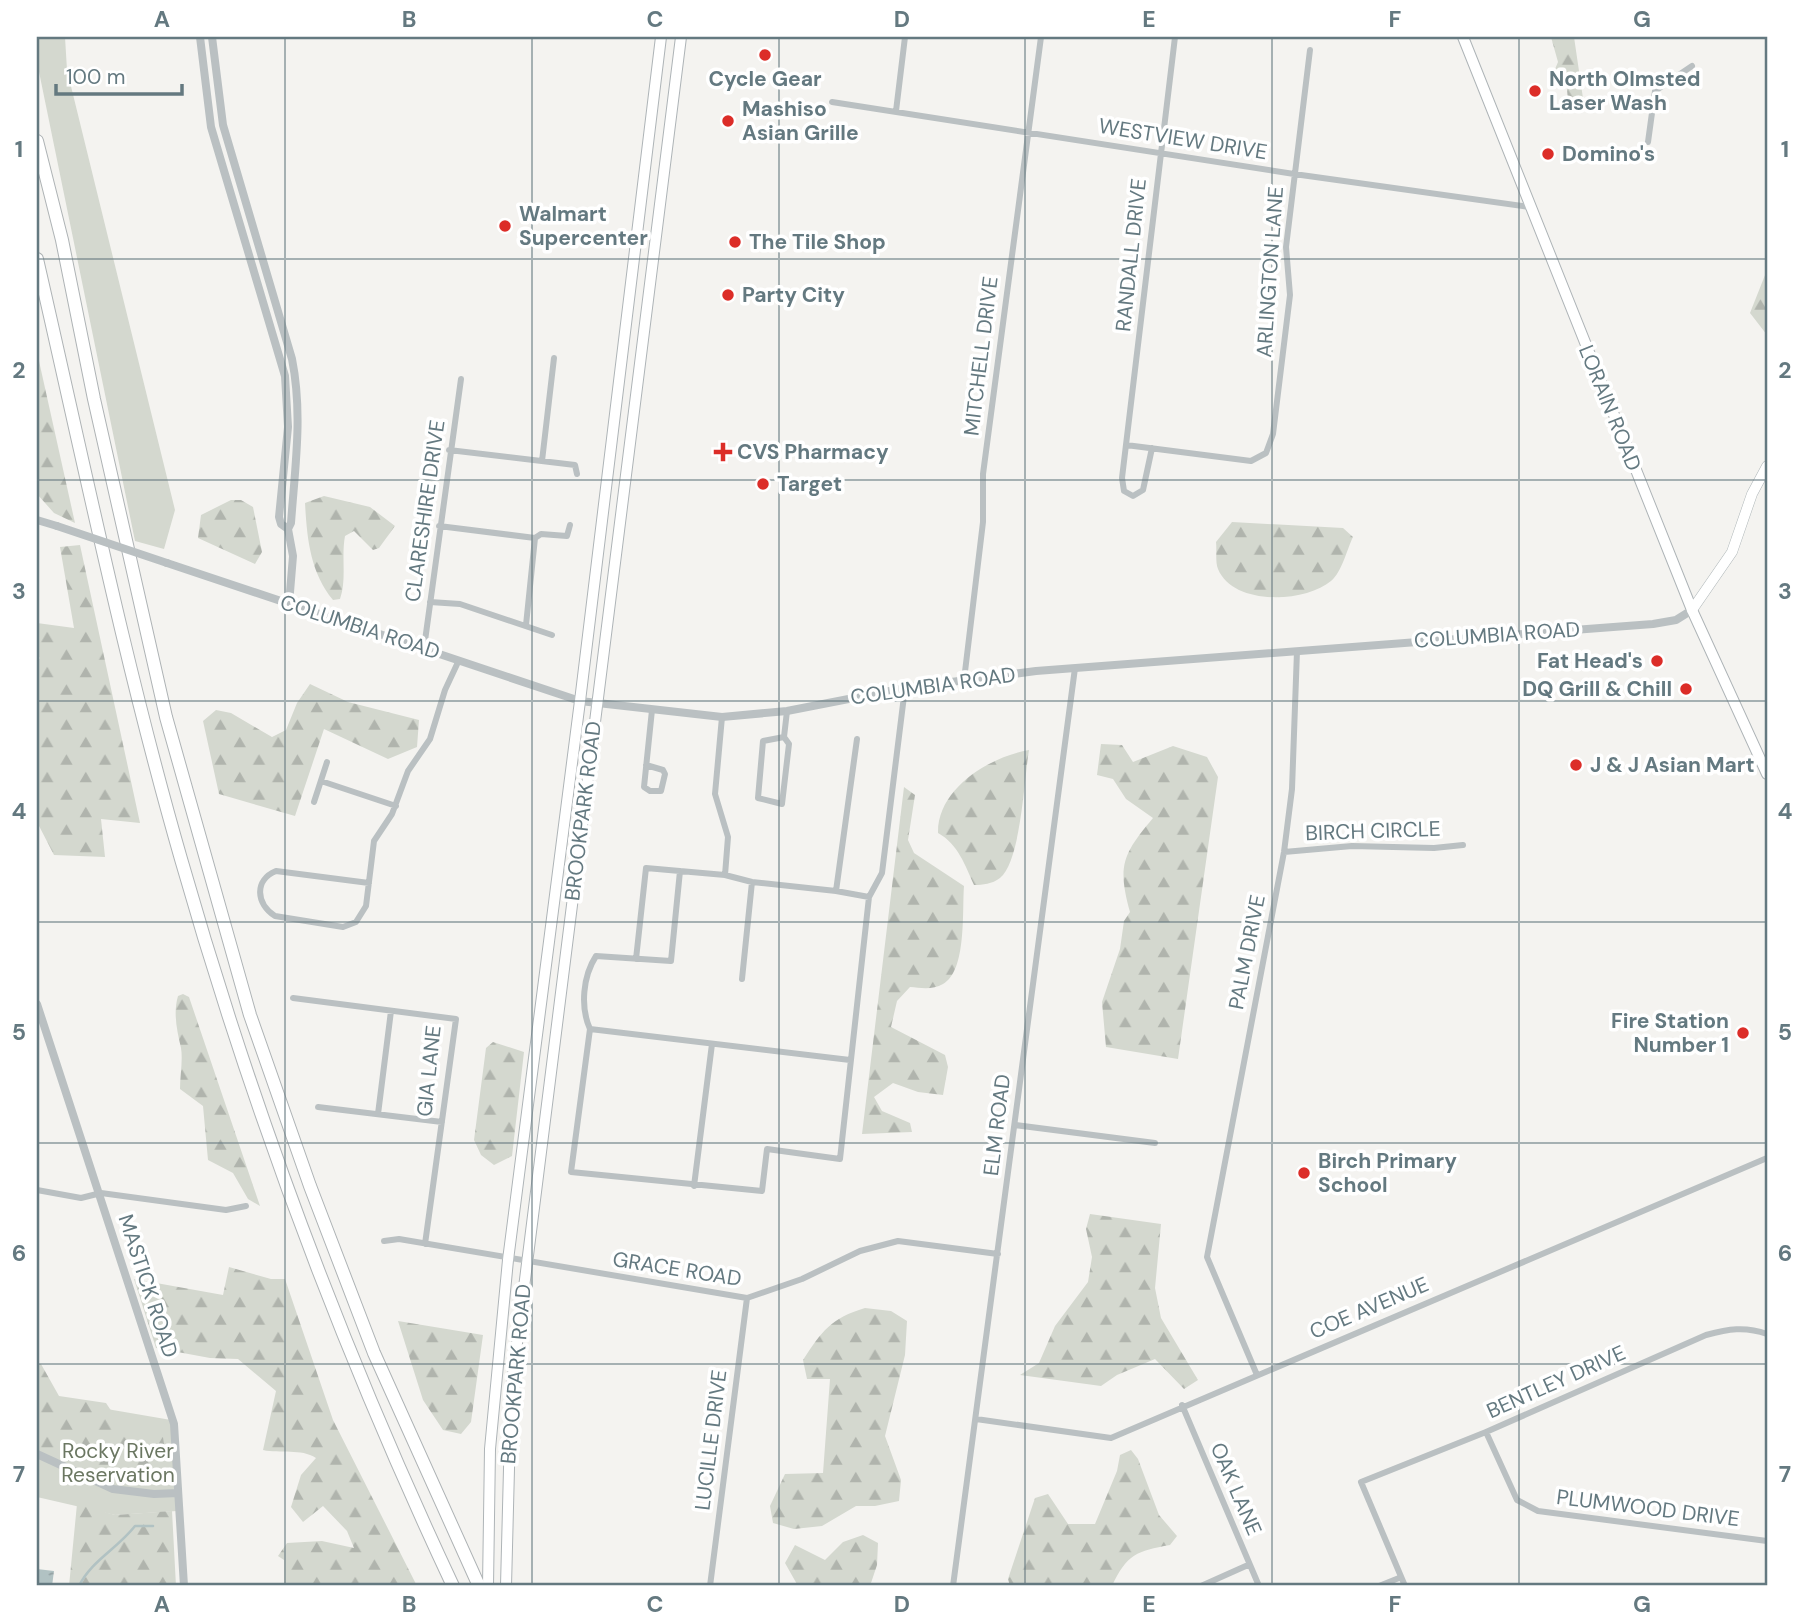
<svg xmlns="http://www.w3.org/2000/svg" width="1804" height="1623" font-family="'DM Sans',sans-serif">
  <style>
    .green { fill: #d4d8cf }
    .forest { fill: url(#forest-firs) }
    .water { fill: url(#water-ripples) }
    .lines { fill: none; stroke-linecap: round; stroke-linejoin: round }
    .stream { stroke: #b1c2c3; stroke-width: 2.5 }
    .secondary-casing { stroke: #adb5b7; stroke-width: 11 }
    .primary-casing { stroke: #aeb4b7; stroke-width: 12 }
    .motorway-casing { stroke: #aeb3b5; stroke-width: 14 }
    .minor { stroke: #bac0c2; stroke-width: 6 }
    .tertiary { stroke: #bac0c2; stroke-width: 8 }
    .secondary { stroke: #fff; stroke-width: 10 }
    .primary { stroke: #fff; stroke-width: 10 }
    .motorway { stroke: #fff; stroke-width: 12 }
    .tertiary-bridge { stroke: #bac0c2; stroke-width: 8 }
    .grid { fill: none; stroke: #647980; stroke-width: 2; stroke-opacity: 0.55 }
    .poi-dot { fill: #dc2d28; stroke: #fff; stroke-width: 2.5 }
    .labels { text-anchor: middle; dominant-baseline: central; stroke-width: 7; stroke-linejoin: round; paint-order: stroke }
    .poi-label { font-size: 21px; font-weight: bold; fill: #647980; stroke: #fff; text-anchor: start }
    .street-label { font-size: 21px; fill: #647980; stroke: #fff }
    .park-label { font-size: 21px; fill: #6b7762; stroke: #fff }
    .neatline { fill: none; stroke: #647980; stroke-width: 2.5 }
    .grid-label { font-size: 23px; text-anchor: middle; font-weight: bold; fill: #647980 }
  </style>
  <defs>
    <pattern id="forest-firs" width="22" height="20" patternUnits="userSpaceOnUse" patternTransform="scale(1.75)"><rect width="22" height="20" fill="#d4d8cf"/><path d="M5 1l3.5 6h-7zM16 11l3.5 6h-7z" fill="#b0b4ad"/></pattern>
    <pattern id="water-ripples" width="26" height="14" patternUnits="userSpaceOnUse" patternTransform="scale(1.75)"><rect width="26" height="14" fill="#b1c2c3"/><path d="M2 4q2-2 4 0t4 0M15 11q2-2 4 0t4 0" fill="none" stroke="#94a2a4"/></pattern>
  </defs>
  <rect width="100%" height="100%" fill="#f4f3f0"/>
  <path class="green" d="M37,37H65L67,70L175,510L164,549L135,541L37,62Z
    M37,1397L171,1420L177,1511L115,1515L37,1497Z"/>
  <path class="forest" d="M1551,37H1574L1584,105L1579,110L1569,111L1566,79L1553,74L1558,62Z
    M1767,270V335L1750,313Z
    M37,352L75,523L54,513L37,494Z
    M324,496L370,507L395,526L379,548L373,550L354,531L345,536C341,557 347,579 340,599L333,600C310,572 307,538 305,503Z
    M231,500H241L253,507L262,552L255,564L198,538L201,515Z
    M1232,522L1343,528L1353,537C1347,549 1342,572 1331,581C1305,603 1233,606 1218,569C1215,562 1217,550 1216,542Z
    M80,545L140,823L101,819L105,857L54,855L37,822V660L40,658L37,656V623L74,628L60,547Z
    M310,684L348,702L419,720L417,747L388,759L324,729L295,816L219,794L203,721L216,710L231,713L272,737L286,730L297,703Z
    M1101,744L1122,745L1133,762L1173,746L1207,757L1218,777L1178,1059L1106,1047L1102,1002L1120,949L1124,921L1130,912C1117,865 1123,854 1153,818L1126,799L1113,779L1097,775Z
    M1029,750C1024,779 1021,861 1000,878C992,884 983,885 974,885C965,865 958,844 938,833C937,789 989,757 1029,750Z
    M904,787L915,795L908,840L914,853L964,886C962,911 967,971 943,984C933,990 921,988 910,987L897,1001L891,1027L945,1055L948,1067L943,1095L918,1092L893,1083L874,1097L882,1111L910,1123L912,1132L862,1134Z
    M183,994L189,997L260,1206L248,1199L233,1173L208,1160L203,1106L180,1089C180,1076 183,1060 181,1048C177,1031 173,1013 178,996Z
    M493,1042L524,1052L512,1156L494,1165L481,1155L474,1140L486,1048Z
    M1090,1214L1161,1224L1155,1288L1161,1318L1198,1380L1184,1389L1155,1359L1117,1375L1101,1386L1020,1375L1039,1363L1055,1326L1088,1282L1092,1257L1086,1229Z
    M229,1267L271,1279H285L333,1420L417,1586H284V1560L278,1556L287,1543L322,1541L354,1548L347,1531L323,1506L303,1522L291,1507L301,1475L316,1458C301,1448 280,1454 263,1450L276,1391L238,1359L210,1358L156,1348L134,1279L223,1295Z
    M865,1308L891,1311L907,1321L905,1355L885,1436L901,1480L899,1501L875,1506H856L822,1526L794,1529L773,1523L770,1506L785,1474L823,1473L830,1379H807L803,1360C822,1331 831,1318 865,1308Z
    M398,1321L483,1335L471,1422L461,1434L443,1430L423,1400Z
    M37,1364H41L59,1396L106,1403L124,1430L163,1437L169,1479L159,1486L114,1481L37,1446Z
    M1131,1450L1138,1459L1159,1515L1177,1536L1170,1545C1137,1551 1127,1554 1112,1586H1010L1008,1579L1035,1498L1048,1494L1068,1524H1095L1117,1471L1120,1455Z
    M77,1504L115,1515L172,1511L176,1586H69Z
    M863,1535L878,1543L877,1565L870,1586H798L785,1563L795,1545L825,1560L843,1542Z"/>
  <path class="water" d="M37,1569L54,1571L52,1586H37Z"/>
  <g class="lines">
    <path class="stream" d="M79,1586C91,1561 117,1549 135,1526H153"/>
    <defs>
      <path id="secondary" d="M1692,610L1732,552L1752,494L1767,466"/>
      <path id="primary" d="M1463,37L1692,610L1767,774
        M488,1586L490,1449L508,1260L580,701L661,37
        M506,1586L511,1391L681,37"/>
      <path id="motorway" d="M37,141L62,240L94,399L166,717L250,1015L310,1186L374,1353L479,1586
        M37,259C83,459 124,661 181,859C252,1108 343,1352 453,1586"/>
    </defs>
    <use href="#secondary" class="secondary-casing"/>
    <use href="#primary" class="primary-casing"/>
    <use href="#motorway" class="motorway-casing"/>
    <path class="minor" d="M832,102L1294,174L1529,207
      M896,111L905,37
      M1648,142L1655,91L1692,66
      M1126,445L1251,461L1266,453L1273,434L1290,295L1286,247L1310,50
      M1152,448L1143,490L1133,496L1124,491L1122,478L1175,37
      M449,450L575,465L577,474
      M542,461L554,358
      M439,526L535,538L526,625
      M535,538L541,534L567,536L570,525
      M430,602L460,604L552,635
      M424,648L461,379
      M964,680L983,522V474L1041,37
      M722,717L715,794L728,837L725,875
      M784,737L763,741L758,798L782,804L789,744L784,737L787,711
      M646,765L663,770L665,774L661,791H650L644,787L652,710
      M321,781L396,806
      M314,802L327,762
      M1284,852L1352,846L1434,848L1463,845
      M680,871L671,961L596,956C583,976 580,1007 590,1029L571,1172L762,1191L767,1149L840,1159L869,897L882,873L905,688
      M369,883L276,871C254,880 256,904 275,916L343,927L356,922L366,906L374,841L392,814L408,771L430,739L445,690L459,660
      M836,891L857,739
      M636,959L646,868L725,875L752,882L836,891L869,897
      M742,979L752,882
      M293,998L456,1019L425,1244
      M590,1029L850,1060
      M318,1107L442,1122
      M378,1114L391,1011
      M1015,1125L1155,1143
      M694,1186L712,1044
      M37,1190L81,1198L101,1193L226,1210L246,1206
      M384,1241L399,1239L747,1298L802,1279L860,1251L898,1241L998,1254
      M1257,1375L1207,1257L1284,852L1292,789L1297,651
      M1182,1405L1259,1586
      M976,1419L1111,1438L1767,1158
      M1486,1432L1517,1500L1538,1511L1767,1541
      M710,1586L747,1298
      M953,1586L1075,668
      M1201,1586L1248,1565
      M1379,1586L1399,1578
      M1405,1586L1361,1482L1486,1432L1706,1335C1728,1329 1745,1326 1767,1334"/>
    <path class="tertiary" d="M200,37L211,127L285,376L288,427L279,517L281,524L288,529
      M212,37L223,125L292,359C303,414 295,467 291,523L288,529L293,556L289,604
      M37,520L57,526
      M167,563L580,701L722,717L787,711L905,688L1036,671L1653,624L1676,620L1692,610
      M37,1004L174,1424L184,1586
      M37,1454L113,1489L154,1494L178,1493"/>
    <use href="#secondary" class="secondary"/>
    <use href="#primary" class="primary"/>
    <use href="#motorway" class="motorway"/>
    <path class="tertiary-bridge" d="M57,526L167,563"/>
  </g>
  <path class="grid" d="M285,37V1586M532,37V1586M779,37V1586M1025,37V1586M1272,37V1586M1519,37V1586M37,259H1767M37,480H1767M37,701H1767M37,922H1767M37,1143H1767M37,1364H1767"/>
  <g class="poi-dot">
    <circle cx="765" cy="55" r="7"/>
    <circle cx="1535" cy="91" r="7"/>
    <circle cx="728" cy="121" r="7"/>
    <circle cx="1548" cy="154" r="7"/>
    <circle cx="505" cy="226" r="7"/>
    <circle cx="735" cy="242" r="7"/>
    <circle cx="728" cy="295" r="7"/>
    <path d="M719.5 441.5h7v7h7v7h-7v7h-7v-7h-7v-7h7z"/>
    <circle cx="763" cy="484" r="7"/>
    <circle cx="1657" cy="661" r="7"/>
    <circle cx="1686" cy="689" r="7"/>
    <circle cx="1576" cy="765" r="7"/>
    <circle cx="1743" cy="1033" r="7"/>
    <circle cx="1304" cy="1173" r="7"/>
  </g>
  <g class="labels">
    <g class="poi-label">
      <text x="765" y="79" text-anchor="middle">Cycle Gear</text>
      <text x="1549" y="79">North Olmsted<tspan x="1549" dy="24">Laser Wash</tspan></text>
      <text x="742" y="109">Mashiso<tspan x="742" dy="24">Asian Grille</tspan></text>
      <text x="1562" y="154">Domino's</text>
      <text x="519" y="214">Walmart<tspan x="519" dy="24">Supercenter</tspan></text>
      <text x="749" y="242">The Tile Shop</text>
      <text x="742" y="295">Party City</text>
      <text x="737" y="452">CVS Pharmacy</text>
      <text x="777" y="484">Target</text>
      <text x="1643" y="661" text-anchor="end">Fat Head's</text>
      <text x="1672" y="689" text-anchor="end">DQ Grill &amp; Chill</text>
      <text x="1590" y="765">J &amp; J Asian Mart</text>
      <text x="1729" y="1021" text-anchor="end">Fire Station<tspan x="1729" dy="24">Number 1</tspan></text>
      <text x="1318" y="1161">Birch Primary<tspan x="1318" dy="24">School</tspan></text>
    </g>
    <g class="street-label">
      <text transform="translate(1183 139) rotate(9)">WESTVIEW DRIVE</text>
      <text transform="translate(1131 255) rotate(-84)">RANDALL DRIVE</text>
      <text transform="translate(1270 272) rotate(-86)">ARLINGTON LANE</text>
      <text transform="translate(981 356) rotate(-83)">MITCHELL DRIVE</text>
      <text transform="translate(1610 408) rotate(68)">LORAIN ROAD</text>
      <text transform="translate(425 511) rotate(-82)">CLARESHIRE DRIVE</text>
      <text transform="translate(360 627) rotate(18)">COLUMBIA ROAD</text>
      <text transform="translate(1497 635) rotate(-4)">COLUMBIA ROAD</text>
      <text transform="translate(933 686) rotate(-8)">COLUMBIA ROAD</text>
      <text transform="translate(583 811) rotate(-83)">BROOKPARK ROAD</text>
      <text transform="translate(1373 831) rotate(-2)">BIRCH CIRCLE</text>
      <text transform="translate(1247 952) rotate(-79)">PALM DRIVE</text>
      <text transform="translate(429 1071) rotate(-84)">GIA LANE</text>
      <text transform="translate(997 1125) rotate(-83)">ELM ROAD</text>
      <text transform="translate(677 1269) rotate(9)">GRACE ROAD</text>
      <text transform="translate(148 1286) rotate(72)">MASTICK ROAD</text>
      <text transform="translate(1369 1308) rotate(-23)">COE AVENUE</text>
      <text transform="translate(516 1374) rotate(-85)">BROOKPARK ROAD</text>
      <text transform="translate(1556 1382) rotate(-24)">BENTLEY DRIVE</text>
      <text transform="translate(711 1440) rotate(-83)">LUCILLE DRIVE</text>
      <text transform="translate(1236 1489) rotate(67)">OAK LANE</text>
      <text transform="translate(1648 1508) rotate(7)">PLUMWOOD DRIVE</text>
    </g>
    <g class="park-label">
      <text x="118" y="1451">Rocky River<tspan x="118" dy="24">Reservation</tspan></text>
    </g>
  </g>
  <rect width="1804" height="1623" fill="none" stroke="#ffffff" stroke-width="77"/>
  <path d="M56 84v10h126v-10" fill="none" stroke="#647980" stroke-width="3.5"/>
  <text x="66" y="84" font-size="21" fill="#647980" stroke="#ffffff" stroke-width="5" paint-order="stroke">100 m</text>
  <rect x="38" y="38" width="1728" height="1546" class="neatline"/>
  <g class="grid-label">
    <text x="162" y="27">A</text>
    <text x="409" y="27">B</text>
    <text x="655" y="27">C</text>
    <text x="902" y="27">D</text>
    <text x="1149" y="27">E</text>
    <text x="1395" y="27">F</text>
    <text x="1642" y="27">G</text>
    <text x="19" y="157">1</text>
    <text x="1785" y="157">1</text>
    <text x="19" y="378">2</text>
    <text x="1785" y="378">2</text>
    <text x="19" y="599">3</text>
    <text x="1785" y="599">3</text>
    <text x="19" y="819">4</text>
    <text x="1785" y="819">4</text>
    <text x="19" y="1040">5</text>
    <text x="1785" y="1040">5</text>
    <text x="19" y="1261">6</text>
    <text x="1785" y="1261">6</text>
    <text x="19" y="1482">7</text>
    <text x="1785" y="1482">7</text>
    <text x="162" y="1612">A</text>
    <text x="409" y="1612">B</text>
    <text x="655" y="1612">C</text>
    <text x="902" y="1612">D</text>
    <text x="1149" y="1612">E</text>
    <text x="1395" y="1612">F</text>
    <text x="1642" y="1612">G</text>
  </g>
</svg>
